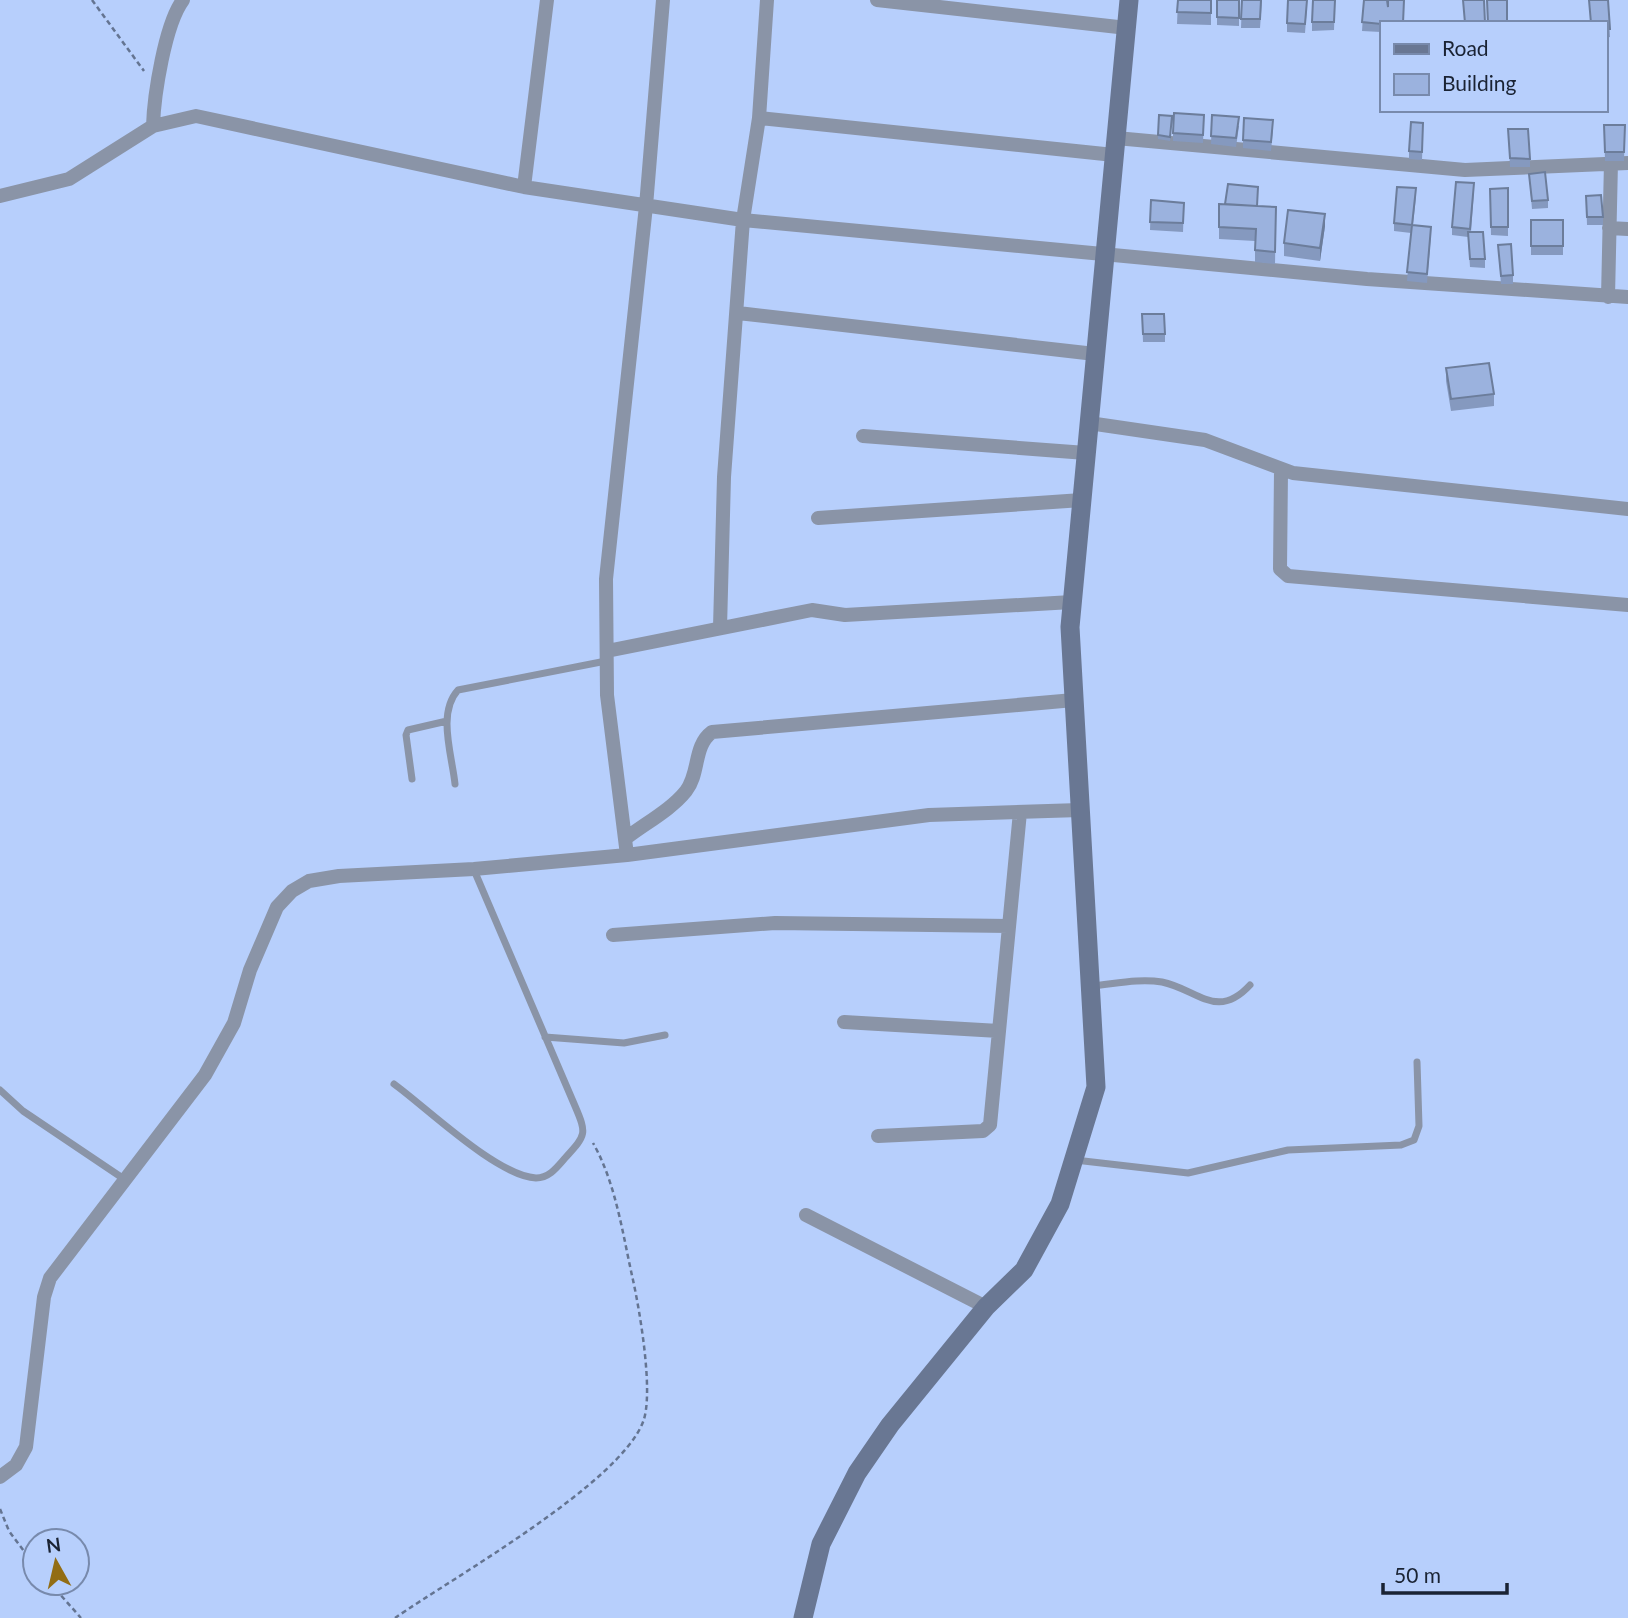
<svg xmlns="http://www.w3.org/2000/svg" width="1628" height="1618" font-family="Lato,sans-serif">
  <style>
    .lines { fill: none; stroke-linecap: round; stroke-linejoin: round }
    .path { stroke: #647491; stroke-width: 2.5; stroke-dasharray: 5 3.5; stroke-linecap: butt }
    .lane { stroke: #8a94a7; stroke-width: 7 }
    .street { stroke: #8a94a7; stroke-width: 14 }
    .secondary { stroke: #697793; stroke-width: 19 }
    .wall { fill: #8599bf }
    .shaded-wall { fill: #6c7d9b }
    .building { fill: #9bb2de; stroke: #6c7d9b; stroke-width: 2 }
  </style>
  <rect width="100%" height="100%" fill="#b7cffc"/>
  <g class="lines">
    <path class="path" d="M92,0L144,71
      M0,1509L9,1531L35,1566
      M50,1583L81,1618
      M395,1618C454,1577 619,1484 643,1422C654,1394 640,1312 633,1280C623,1236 616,1183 593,1143"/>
    <path class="lane" d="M412,779L406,735L408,730L447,721
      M455,784C452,755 437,713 458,690L606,661
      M1091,986C1114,984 1139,978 1162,982C1197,989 1217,1021 1250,985
      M545,1037L624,1043L665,1035
      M394,1084C427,1108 497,1176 536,1178C550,1178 558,1166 566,1157C586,1135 587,1134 575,1106L474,870
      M0,1090L23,1111L124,1179
      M1075,1160L1188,1173L1288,1150L1401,1145L1414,1140L1419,1126L1417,1062"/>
    <path class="street" d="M877,0L1127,28
      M759,118L1114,155
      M153,126C154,95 165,24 183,0
      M1116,138L1465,170L1628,163
      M524,187L547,0
      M0,196L69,179L153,126L196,116L524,187L743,220L1367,279L1628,297
      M1609,228L1628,229
      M1608,297L1611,162
      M738,313L1095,354
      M1089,423L1205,440L1293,473L1628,509
      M863,436L1086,453
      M1281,471L1280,569L1288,576L1628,605
      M818,518L1082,500
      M720,628L724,477L743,220L759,118L767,0
      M607,651L812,610L845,615L1072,602
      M625,839C644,824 671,810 686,791C700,773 693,746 712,732L1074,700
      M627,855L607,695L606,579L646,206L663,0
      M613,935L775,923L1009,926
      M844,1022L999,1031
      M878,1136L983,1131L990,1125L1020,812
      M806,1215L986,1307
      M0,1477L16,1465L26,1447L44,1297L50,1278L205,1075L234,1023L250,970L277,907L292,891L309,881L339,876L474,869L627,855L929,815L1080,810"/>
    <path class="secondary" d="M803,1618L821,1544L857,1473L890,1425L986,1307L1024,1270L1060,1204L1096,1087L1070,627L1129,0"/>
  </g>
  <path class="wall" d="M1178,0H1211V25L1177,24Z
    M1217,0H1239V26L1217,25Z
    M1242,0H1262L1260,28H1241Z
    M1335,0L1334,30L1312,31V22Z
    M1364,0L1381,23V32L1362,31Z
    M1608,0L1610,37L1605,38V23Z
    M1307,7L1305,33L1287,32V23Z
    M1159,115L1172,120L1170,141L1158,139Z
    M1204,115L1203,143L1173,141V133Z
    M1212,115L1239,126L1236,147L1211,144Z
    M1604,125H1625L1624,161H1605Z
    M1273,129L1271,151L1243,148V140Z
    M1508,129L1530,159V167H1510Z
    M1423,131L1422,160L1409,159V151Z
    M1529,174L1548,200V208L1532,209Z
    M1508,188V236L1491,235L1490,189Z
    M1474,191L1471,232L1485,259V268L1470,267L1468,237L1452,235V227Z
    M1586,196L1603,217V225H1587Z
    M1416,197L1413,225L1431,235L1427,283L1407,281L1411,233L1394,231V223Z
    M1151,200L1184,203L1183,232L1150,230Z
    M1257,206L1276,207L1275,264L1255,262V241L1219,239V227Z
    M1531,220H1563V255H1531Z
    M1325,226L1320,261L1284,256V243Z
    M1498,245L1513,275V284H1501Z
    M1142,314L1165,334V342H1143Z
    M1446,368L1494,394V406L1451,411L1446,381Z"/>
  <path class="shaded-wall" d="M1325,214V226L1320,261V248Z"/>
  <path class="building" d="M1178,0H1211V13L1177,12Z
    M1217,0H1239V18L1217,17Z
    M1242,0H1261L1260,19H1241Z
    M1288,0H1307L1305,24L1287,23Z
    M1313,0H1335L1334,22H1312Z
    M1364,0H1387L1388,7V0H1404L1403,23H1381V24L1362,22Z
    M1463,0H1484L1485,23H1465Z
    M1487,0H1507V23H1488Z
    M1589,0H1608L1610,29H1605V23H1591Z
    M1174,113L1204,115L1203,135L1173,133Z
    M1159,115L1172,116L1170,137L1158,135Z
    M1212,115L1239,117L1236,138L1211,136Z
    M1244,118L1273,120L1271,142L1243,140Z
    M1411,122L1423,123L1422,152L1409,151Z
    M1604,125H1625L1624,152H1605Z
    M1508,129H1528L1530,159L1510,158Z
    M1545,172L1548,200L1532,201L1529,174Z
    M1456,182L1474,183L1470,229L1452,227Z
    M1228,184L1258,187L1257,206L1225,204Z
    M1397,187L1416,188L1412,225L1394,223Z
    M1508,188V227H1491L1490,189Z
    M1601,195L1603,217H1587L1586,196Z
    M1151,200L1184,203L1183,223L1150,222Z
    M1219,204L1276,207L1275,252L1255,250L1256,229L1219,227Z
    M1288,210L1325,214L1320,248L1284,243Z
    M1531,220H1563V246H1531Z
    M1412,225L1431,227L1427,274L1407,272Z
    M1468,232H1483L1485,259H1470Z
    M1511,244L1513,275L1501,276L1498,245Z
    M1142,314H1164L1165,334H1143Z
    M1489,363L1494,394L1451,399L1446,368Z"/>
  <rect x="1380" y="21" width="228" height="91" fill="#b7cffc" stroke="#788aac" stroke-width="2"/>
  <rect x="1394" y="44" width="35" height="10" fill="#697793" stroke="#788aac" stroke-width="2"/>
  <text x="1442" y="56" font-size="21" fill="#1a2333">Road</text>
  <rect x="1394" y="74" width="35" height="21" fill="#9bb2de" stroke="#788aac" stroke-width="2"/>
  <text x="1442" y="91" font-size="21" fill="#1a2333">Building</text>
  <g transform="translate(56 1562) rotate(352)"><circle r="33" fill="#b7cffc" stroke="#788aac" stroke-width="2"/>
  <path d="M0-5L12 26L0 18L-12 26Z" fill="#926d14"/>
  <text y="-10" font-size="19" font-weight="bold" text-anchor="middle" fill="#1a2333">N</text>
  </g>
  <path d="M1383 1583v10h124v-10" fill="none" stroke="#1a2333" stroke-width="3.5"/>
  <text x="1394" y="1583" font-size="21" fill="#1a2333" stroke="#b7cffc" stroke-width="5" paint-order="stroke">50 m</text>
</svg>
